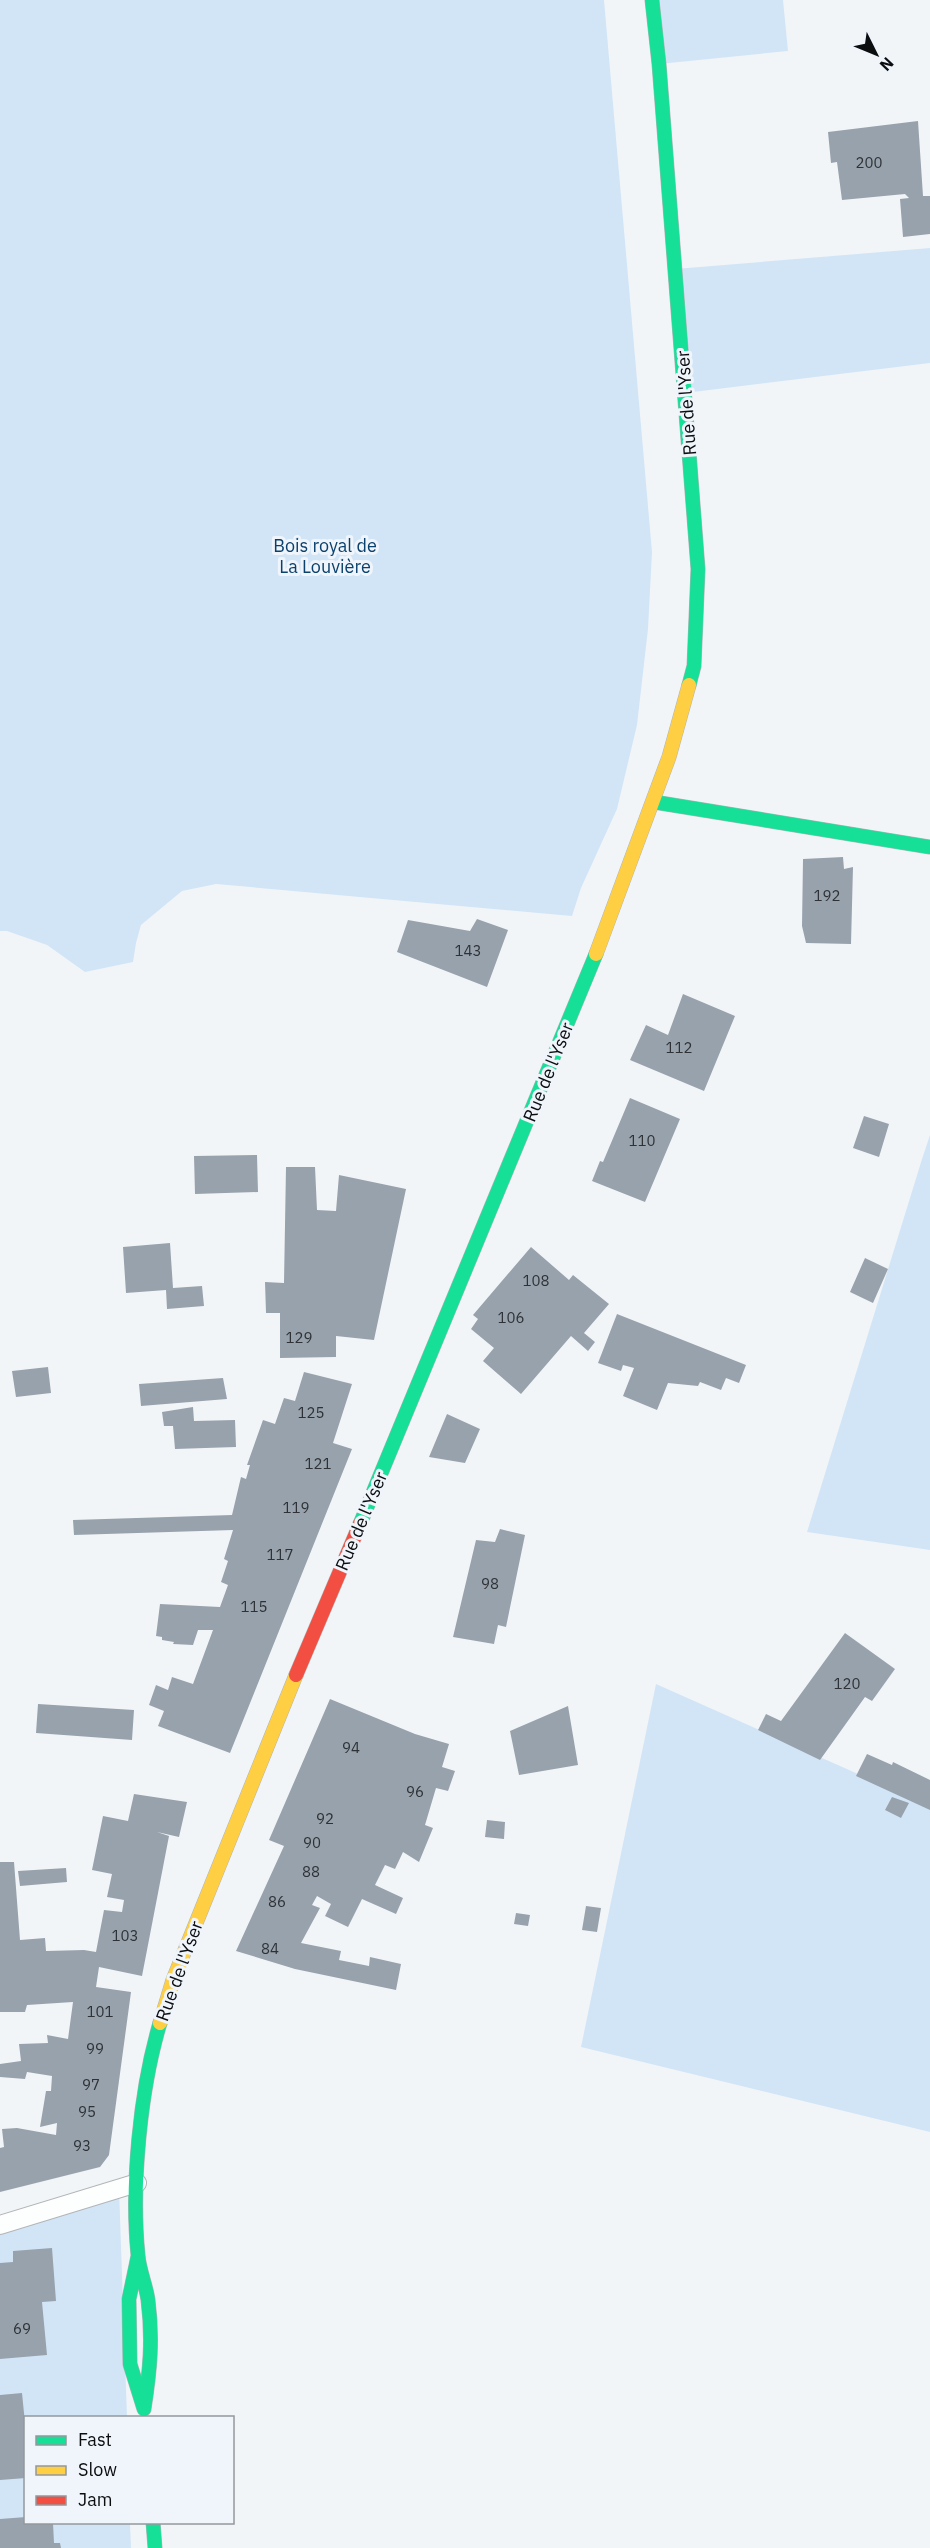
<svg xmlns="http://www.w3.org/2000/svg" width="930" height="2548" font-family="'IBM Plex Sans',sans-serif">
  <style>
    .green { fill: #d2e5f7 }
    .building { fill: #98a2ac }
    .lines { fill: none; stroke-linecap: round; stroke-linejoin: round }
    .lane-casing { stroke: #b2b5b7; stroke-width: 20 }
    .fast-casing { stroke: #b2b5b7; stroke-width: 15 }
    .slow-casing { stroke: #b2b5b7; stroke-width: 15 }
    .jam-casing { stroke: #b2b5b7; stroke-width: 15 }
    .lane { stroke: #fdfefe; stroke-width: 18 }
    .fast { stroke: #16e098; stroke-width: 14 }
    .slow { stroke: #ffcf43; stroke-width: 14 }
    .jam { stroke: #f24e42; stroke-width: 14 }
    .labels { text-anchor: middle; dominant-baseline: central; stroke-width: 6; stroke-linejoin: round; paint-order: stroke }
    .number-label { font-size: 15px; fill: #2e3236 }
    .street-label { font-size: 18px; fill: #0b0d0f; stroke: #eff5fb }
    .park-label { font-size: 18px; fill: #0b416d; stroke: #eff5fb }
  </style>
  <rect width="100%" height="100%" fill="#f2f5f8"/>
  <path class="green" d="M0,0H604L652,552L648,629L637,725L617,809L581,888L572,916L216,884L182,891L141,925L136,943L133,962L85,972L47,945L7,931H0Z
    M654,0H783L788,51L659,64Z
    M930,248V363L685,393L675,269Z
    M930,1135V1550L807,1532L922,1159Z
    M656,1684L930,1806V2132L581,2047Z
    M119,2188L127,2417L26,2418V2522L130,2523L131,2548H0V2225Z"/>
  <path class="building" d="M918,121L923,196H930V234L903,237L900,199L909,198L905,194L842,200L837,162L831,163L828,132Z
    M843,857L844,869L853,867L851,944L806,943L802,926L803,859Z
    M477,919L508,930L487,987L397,952L408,920L470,931Z
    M683,994L735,1016L704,1091L630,1060L646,1025L668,1035Z
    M630,1098L680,1119L645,1202L592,1181L600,1161L603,1162Z
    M864,1116L889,1124L879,1157L853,1148Z
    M257,1155L258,1192L195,1194L194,1156Z
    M286,1167H315L317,1210L336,1211L339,1175L406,1189L374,1340L336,1336V1357L280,1358V1313H266L265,1282L284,1283Z
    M170,1243L173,1288L202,1286L204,1306L167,1309L166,1290L126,1293L123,1247Z
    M531,1247L569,1280L573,1275L609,1304L584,1333L595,1342L588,1351L571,1336L521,1394L483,1361L494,1348L471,1329L478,1319L473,1315Z
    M865,1258L888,1269L873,1303L850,1292Z
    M617,1314L746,1365L739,1383L726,1378L721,1390L700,1382L698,1386L668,1383L657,1410L623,1396L634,1368L623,1365L621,1371L598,1363Z
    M48,1367L51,1393L16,1397L12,1371Z
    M304,1372L352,1384L333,1443L352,1449L230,1753L158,1726L164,1711L149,1705L156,1685L168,1690L172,1677L193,1684L213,1630H198L193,1645L173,1644L174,1642L162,1640V1637L156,1636L160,1604L220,1607L228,1585L221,1582L228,1561L224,1559L233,1530L74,1535L73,1520L232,1515L241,1477L246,1479L250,1465H247L263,1420L275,1424L284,1398L295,1401Z
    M223,1378L227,1399L141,1406L139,1384Z
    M193,1407L194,1421L235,1420L236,1447L175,1449L173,1426H164L162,1412Z
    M447,1414L480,1429L465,1463L429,1457Z
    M500,1529L525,1535L506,1627L498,1625L494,1644L453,1637L476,1540L495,1542Z
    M845,1633L895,1669L872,1701L865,1697L820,1760L758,1730L766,1714L781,1721Z
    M330,1699L415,1734L449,1744L442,1767L455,1771L448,1791L436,1788L425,1825L433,1828L419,1862L403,1852L395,1869L385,1865L375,1885L403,1898L396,1914L362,1899L348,1927L325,1916L331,1904L317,1896L312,1905L320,1908L301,1943L341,1951L339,1960L369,1966L370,1957L401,1964L396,1990L295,1969L236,1951L284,1846L269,1840Z
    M38,1704L134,1710L132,1740L36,1733Z
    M568,1706L578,1765L519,1775L510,1731Z
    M867,1754L892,1765L893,1762L930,1780V1810L856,1776Z
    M134,1794L187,1802L179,1837L157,1832L169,1836L142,1976L99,1967L96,1987L131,1992L109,2155L100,2167L0,2192V2148L4,2147L2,2129L17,2128L56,2135L57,2123L40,2127L46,2091H51L52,2076L27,2072L25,2079L0,2077V2064L21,2061L19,2044L48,2043L47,2035L68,2039L73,2002L27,2005L25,2012H0V1862H14L20,1940L45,1938L46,1951L84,1950L96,1952L104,1910L122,1912L124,1900L107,1897L112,1874L92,1870L103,1816L128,1821Z
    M892,1797L909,1803L901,1818L885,1810Z
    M487,1820L505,1822L504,1839L485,1837Z
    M66,1868L67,1882L20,1886L18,1871Z
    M586,1906L601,1908L597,1932L582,1930Z
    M516,1913L530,1915L528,1926L514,1924Z
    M52,2248L56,2301L42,2302L47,2355L0,2359V2263L13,2262V2251Z
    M22,2393L26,2433V2478L0,2480V2395Z
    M26,2517V2523H53L54,2543H60L61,2548H0V2519Z"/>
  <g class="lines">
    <defs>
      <path id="lane" d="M0,2225L137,2183"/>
      <path id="fast" d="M652,0L659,64L698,569L694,666L689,685
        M654,802L930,847
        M360,1524L596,954
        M138,2256L129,2299L130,2364L144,2409C150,2371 153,2339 148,2300C146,2285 139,2270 138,2255C131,2186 140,2090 160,2023
        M153,2522L155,2548"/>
      <path id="slow" d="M596,954L669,757L689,685
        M160,2023L173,1980L296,1675"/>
      <path id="jam" d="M296,1675L360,1524"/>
    </defs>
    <use href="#lane" class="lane-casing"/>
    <use href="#fast" class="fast-casing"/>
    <use href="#slow" class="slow-casing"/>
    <use href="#jam" class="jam-casing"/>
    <use href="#lane" class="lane"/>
    <use href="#fast" class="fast"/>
    <use href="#slow" class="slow"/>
    <use href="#jam" class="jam"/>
  </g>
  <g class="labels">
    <g class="number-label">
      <text x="869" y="162">200</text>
      <text x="827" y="895">192</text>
      <text x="468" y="950">143</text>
      <text x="679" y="1047">112</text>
      <text x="642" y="1140">110</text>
      <text x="536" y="1280">108</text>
      <text x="511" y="1317">106</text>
      <text x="299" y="1337">129</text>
      <text x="311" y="1412">125</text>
      <text x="318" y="1463">121</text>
      <text x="296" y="1507">119</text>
      <text x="280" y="1554">117</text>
      <text x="490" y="1583">98</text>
      <text x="254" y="1606">115</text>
      <text x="847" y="1683">120</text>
      <text x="351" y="1747">94</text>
      <text x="415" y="1791">96</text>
      <text x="325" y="1818">92</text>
      <text x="312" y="1842">90</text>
      <text x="311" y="1871">88</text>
      <text x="277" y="1901">86</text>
      <text x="125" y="1935">103</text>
      <text x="270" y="1948">84</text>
      <text x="100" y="2011">101</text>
      <text x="95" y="2048">99</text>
      <text x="91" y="2084">97</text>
      <text x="87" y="2111">95</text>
      <text x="82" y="2145">93</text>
      <text x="22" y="2328">69</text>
    </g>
    <g class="street-label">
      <text transform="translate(686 403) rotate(-94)">Rue de l'Yser</text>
      <text transform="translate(548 1072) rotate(-68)">Rue de l'Yser</text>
      <text transform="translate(361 1521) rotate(-67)">Rue de l'Yser</text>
      <text transform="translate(179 1971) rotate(-70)">Rue de l'Yser</text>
    </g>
    <g class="park-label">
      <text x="325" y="545">Bois royal de<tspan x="325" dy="21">La Louvière</tspan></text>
    </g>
  </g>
  <rect x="24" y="2416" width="210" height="108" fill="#eff5fb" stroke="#94989d" stroke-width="1.5"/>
  <rect x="36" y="2436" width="30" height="9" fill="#16e098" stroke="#94989d" stroke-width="1.5"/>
  <text x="78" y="2446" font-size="18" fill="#0b0d0f">Fast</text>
  <rect x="36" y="2466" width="30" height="9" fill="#ffcf43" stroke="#94989d" stroke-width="1.5"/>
  <text x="78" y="2476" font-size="18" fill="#0b0d0f">Slow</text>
  <rect x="36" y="2496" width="30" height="9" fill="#f24e42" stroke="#94989d" stroke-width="1.5"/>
  <text x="78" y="2506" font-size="18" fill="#0b0d0f">Jam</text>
  <g transform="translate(876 54) rotate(133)" stroke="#eff5fb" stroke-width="4.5" paint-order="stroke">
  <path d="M0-4.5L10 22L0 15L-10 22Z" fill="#0b0d0f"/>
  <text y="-9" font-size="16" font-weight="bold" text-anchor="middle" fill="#0b0d0f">N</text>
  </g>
</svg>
